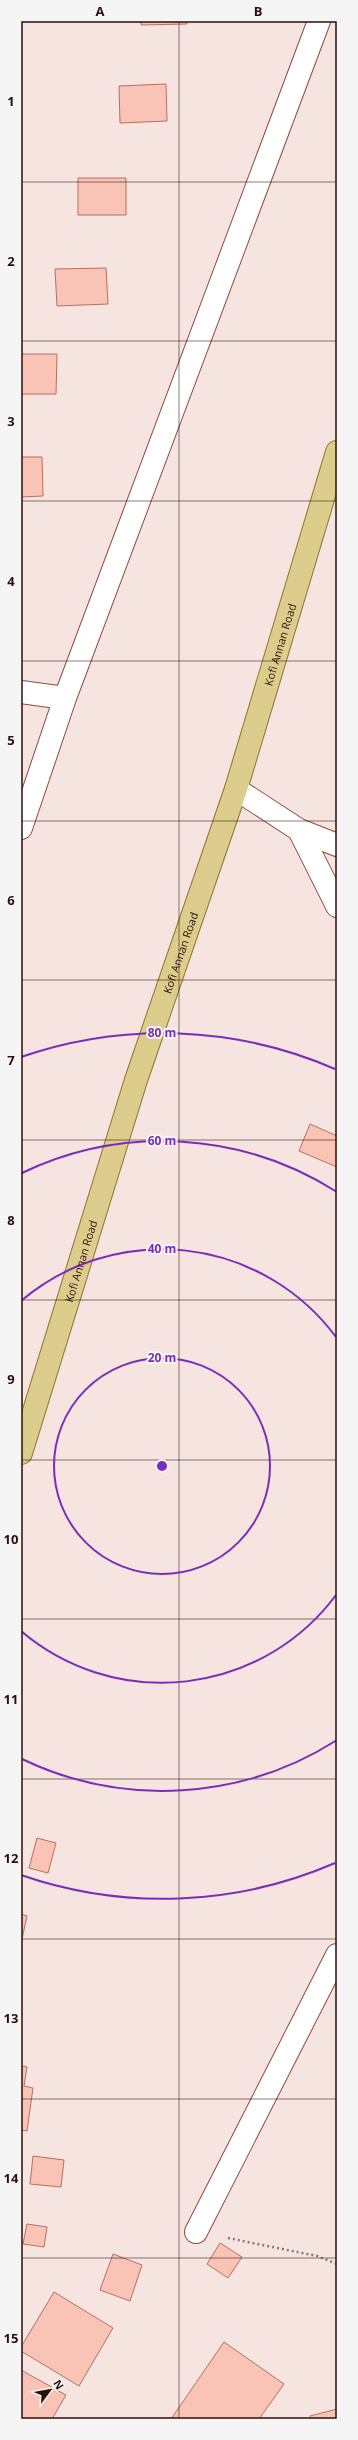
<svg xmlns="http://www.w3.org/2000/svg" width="358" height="2440" font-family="'Open Sans',sans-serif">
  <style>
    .building { fill: #f9c3b6; stroke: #ba6f5c }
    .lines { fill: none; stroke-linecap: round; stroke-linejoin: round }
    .minor-casing { stroke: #924b3a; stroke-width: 24 }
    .major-casing { stroke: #90742c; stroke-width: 24 }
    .path { stroke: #8d756f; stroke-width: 2.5; stroke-dasharray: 2 3; stroke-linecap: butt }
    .minor { stroke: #fff; stroke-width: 22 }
    .major { stroke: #ddcd8c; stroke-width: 22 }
    .grid { fill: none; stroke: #2c0f08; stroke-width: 1; stroke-opacity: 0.55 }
    .ring { fill: none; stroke: #7b2cbf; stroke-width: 2 }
    .labels { text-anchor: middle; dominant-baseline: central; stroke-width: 4; stroke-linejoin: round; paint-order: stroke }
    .street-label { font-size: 11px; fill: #2c0f08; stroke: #f5f5f5 }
    .centre { fill: #7b2cbf; stroke: #f5f5f5; stroke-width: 2 }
    .ring-label { font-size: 12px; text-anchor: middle; font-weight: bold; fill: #7b2cbf; stroke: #f5f5f5; stroke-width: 4; stroke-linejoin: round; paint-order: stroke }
    .neatline { fill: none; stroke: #2c0f08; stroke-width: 1.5 }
    .grid-label { font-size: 13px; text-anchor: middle; font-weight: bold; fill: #2c0f08 }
  </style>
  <rect width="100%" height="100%" fill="#f5e4df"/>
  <path class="building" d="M141,21H187V24L141,25Z
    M166,84L167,121L120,123L119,86Z
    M78,178H126V215H78Z
    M106,268L108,304L57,306L55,269Z
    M21,354H57L56,394H21Z
    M21,457H42L43,496L21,497Z
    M310,1124L337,1136V1167L299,1151Z
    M37,1838L56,1843L48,1873L29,1868Z
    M21,1914L27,1916L22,1939H21Z
    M21,2066L27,2067L24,2086L33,2088L27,2131L21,2130Z
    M33,2156L64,2160L61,2187L30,2184Z
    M27,2224L47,2227L44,2247L23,2244Z
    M220,2243L242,2257L228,2278L207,2264Z
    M113,2254L142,2265L130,2301L100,2290Z
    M54,2292L113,2328L79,2386L21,2351V2347Z
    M224,2342L284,2384L259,2419H171Z
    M21,2370L66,2395L52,2419H21Z
    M337,2409V2419H311L310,2416Z"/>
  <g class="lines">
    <defs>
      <path id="minor" d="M21,692L65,698
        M236,789L299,830L337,906
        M21,828L65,698L319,21
        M299,830L337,845
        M196,2232L337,1955"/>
      <g id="major">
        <path id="s1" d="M21,1453L136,1080L236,789L337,452"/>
      </g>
    </defs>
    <use href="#minor" class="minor-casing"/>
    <use href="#major" class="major-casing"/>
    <path class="path" d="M228,2238L317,2256L337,2264"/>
    <use href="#minor" class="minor"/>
    <use href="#major" class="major"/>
  </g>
  <path class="grid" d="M179,21V2419M21,182H337M21,341H337M21,501H337M21,661H337M21,821H337M21,980H337M21,1140H337M21,1300H337M21,1460H337M21,1619H337M21,1779H337M21,1939H337M21,2099H337M21,2258H337"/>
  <g class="ring">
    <circle cx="162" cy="1466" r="108"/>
    <path d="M336 1595A217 217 0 0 1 21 1631M21 1301A217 217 0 0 1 336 1337"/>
    <path d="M337 1740A325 325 0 0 1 22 1759M22 1173A325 325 0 0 1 337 1192"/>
    <path d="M335 1863A433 433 0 0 1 21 1875M21 1057A433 433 0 0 1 335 1069"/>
  </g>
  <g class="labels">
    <g class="street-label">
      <text stroke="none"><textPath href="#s1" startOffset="849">Kofi Annan Road</textPath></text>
      <text stroke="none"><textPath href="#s1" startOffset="525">Kofi Annan Road</textPath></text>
      <text stroke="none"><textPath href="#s1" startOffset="201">Kofi Annan Road</textPath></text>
    </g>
  </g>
  <circle cx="162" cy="1466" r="6" class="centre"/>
  <g class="ring-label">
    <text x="162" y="1037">80 m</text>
    <text x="162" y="1145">60 m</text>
    <text x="162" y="1253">40 m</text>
    <text x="162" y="1362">20 m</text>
  </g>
  <rect width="358" height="2440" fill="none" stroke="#f5f5f5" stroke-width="44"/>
  <g transform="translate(50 2390) rotate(58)" stroke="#f5f5f5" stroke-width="3" paint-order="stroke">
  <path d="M0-3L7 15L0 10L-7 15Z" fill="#2c0f08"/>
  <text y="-6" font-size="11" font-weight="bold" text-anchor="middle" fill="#2c0f08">N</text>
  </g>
  <rect x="22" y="22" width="314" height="2396" class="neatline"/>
  <g class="grid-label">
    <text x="100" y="16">A</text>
    <text x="258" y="16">B</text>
    <text x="11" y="106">1</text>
    <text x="11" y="266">2</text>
    <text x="11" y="426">3</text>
    <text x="11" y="586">4</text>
    <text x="11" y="745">5</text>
    <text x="11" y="905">6</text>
    <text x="11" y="1065">7</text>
    <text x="11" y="1225">8</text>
    <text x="11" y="1384">9</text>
    <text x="11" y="1544">10</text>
    <text x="11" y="1704">11</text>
    <text x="11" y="1863">12</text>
    <text x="11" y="2023">13</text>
    <text x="11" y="2183">14</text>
    <text x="11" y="2343">15</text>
  </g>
</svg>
